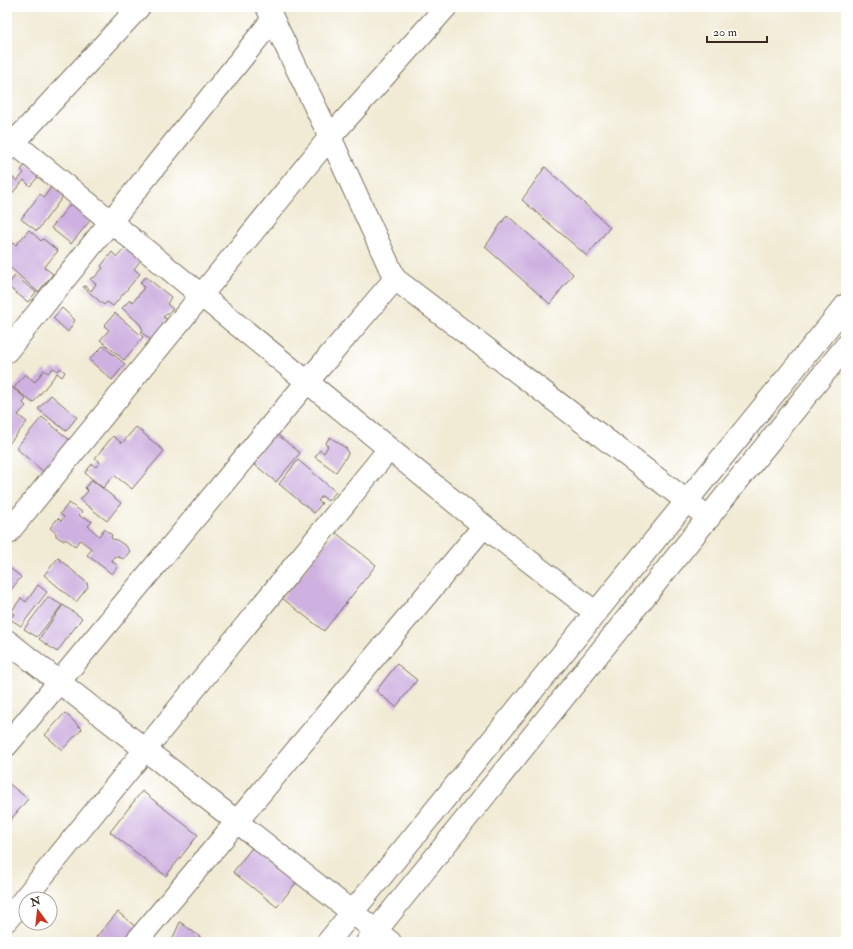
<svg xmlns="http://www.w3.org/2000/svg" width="853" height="949" font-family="'IM FELL Double Pica',serif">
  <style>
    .building { fill: #ceb1e0 }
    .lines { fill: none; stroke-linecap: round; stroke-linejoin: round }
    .minor-casing { stroke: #7b6e5e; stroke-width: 24 }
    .major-casing { stroke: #7b6e5e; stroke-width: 24 }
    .minor { stroke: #fff; stroke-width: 22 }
    .major { stroke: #fff; stroke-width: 22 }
  </style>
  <rect width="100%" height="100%" fill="#fff"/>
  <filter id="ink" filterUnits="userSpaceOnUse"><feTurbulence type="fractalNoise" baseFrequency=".025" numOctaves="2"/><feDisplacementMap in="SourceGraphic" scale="8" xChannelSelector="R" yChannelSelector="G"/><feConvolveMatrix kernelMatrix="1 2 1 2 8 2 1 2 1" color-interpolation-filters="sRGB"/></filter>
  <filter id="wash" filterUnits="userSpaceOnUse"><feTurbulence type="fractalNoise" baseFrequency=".012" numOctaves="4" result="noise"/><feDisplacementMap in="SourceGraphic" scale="16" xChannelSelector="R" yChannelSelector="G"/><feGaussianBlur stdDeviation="0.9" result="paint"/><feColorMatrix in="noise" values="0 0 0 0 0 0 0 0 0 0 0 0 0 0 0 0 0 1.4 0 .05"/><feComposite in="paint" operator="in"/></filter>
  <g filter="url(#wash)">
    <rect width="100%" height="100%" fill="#f1ebd5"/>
    <g id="blocks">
      <path class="building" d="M27,163L40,175L30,186L24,180L7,199V180L11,176L17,181L24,173L21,170Z
        M545,167L610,227L587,256L522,200Z
        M52,186L64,195L37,231L21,219L40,194L44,197Z
        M73,201L93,217L71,244L51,228Z
        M507,215L573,274L550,304L485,247Z
        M29,230L41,241L43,239L58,251L44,267L53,274L38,292L7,265V250L13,243L16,245Z
        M126,247L141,260L134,269L140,274L113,306L107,302L104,305L83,287L85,286L91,291L96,284L90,279L92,277L94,278L103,268L101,266L112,252L117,257Z
        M15,276L36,292L28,302L7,286Z
        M146,277L171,297L167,304L173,309L163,317L167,319L161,326L164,328L151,340L141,332L143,330L140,324L122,308L130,300L133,302L141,292L144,287L140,282Z
        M62,308L75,320L68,332L53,318Z
        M115,313L143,337L124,360L100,340L109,330L104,326Z
        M103,346L125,364L112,380L89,360Z
        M53,368L58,371L60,368L65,372L62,377L57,373L33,403L14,388L25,374L35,382L44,370L48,373Z
        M7,383L26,399L23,403L26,406L18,415L27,422L7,446Z
        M51,395L77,417L66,431L38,409Z
        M42,417L72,442L45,473L16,448Z
        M136,427L164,451L132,489L114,475L103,488L85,473L92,464L96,467L100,462L95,458L113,436L122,443Z
        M273,431L300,453L276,482L249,460Z
        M330,437L347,449L348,454L336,472L315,457L320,450L324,453L328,446L325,444Z
        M298,460L336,492L328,501L322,496L318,501L322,503L314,513L279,484Z
        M92,480L121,503L107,521L80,500L88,491L85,488Z
        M69,503L82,512L79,515L84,519L85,517L92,522L88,526L99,536L104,529L112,535L111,538L114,540L115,539L126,546L130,551L124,559L115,556L113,558L112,561L118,566L112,574L87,555L92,549L80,540L75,546L67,540H62L56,536V533L50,528L58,518L61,521L64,517L60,514Z
        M335,532L376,565L324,631L282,598Z
        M58,558L87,583L88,587L76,602L44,575Z
        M10,568L21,577L7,595V572Z
        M38,585L47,592L21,626L10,619L14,614L11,612L21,598L26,602Z
        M48,597L62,605L37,637L24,629Z
        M63,605L82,618L57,652L39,639Z
        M397,664L417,680L396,707L376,691Z
        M65,713L82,729L62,750L45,735Z
        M7,782L28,799L7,824Z
        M142,791L198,835L166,876L110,832Z
        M255,844L299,879L277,907L233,872Z
        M118,912L138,929L126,942H101L96,937Z
        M180,922L207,942H171Z"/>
    </g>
  </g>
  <g filter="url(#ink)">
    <use href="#blocks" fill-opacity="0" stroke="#7b6e5e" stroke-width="1"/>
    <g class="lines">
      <defs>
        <path id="minor" d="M267,7L330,137L395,279L709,518
          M7,137L484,526L596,613
          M7,150L139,7
          M7,351L273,19
          M7,534L330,137L446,7
          M7,641L390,942
          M7,745L307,382L395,279
          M7,920L389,449
          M136,942L484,526"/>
        <path id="major" d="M328,942L846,305
          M367,942L846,346"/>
      </defs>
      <use href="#minor" class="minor-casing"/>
      <use href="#major" class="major-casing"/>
      <use href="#minor" class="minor"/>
      <use href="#major" class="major"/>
    </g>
  </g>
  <rect width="853" height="949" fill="none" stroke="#fff" stroke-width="24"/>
  <g transform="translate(38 911) rotate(345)"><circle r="19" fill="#ffffff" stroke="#b1aaa5"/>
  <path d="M0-3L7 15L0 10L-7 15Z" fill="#c8321e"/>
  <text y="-6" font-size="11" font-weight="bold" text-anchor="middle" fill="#3b2a1e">N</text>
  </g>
  <path d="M707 36v6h60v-6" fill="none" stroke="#3b2a1e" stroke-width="2"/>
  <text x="713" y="36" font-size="12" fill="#3b2a1e" stroke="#ffffff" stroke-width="3" paint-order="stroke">20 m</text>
</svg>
